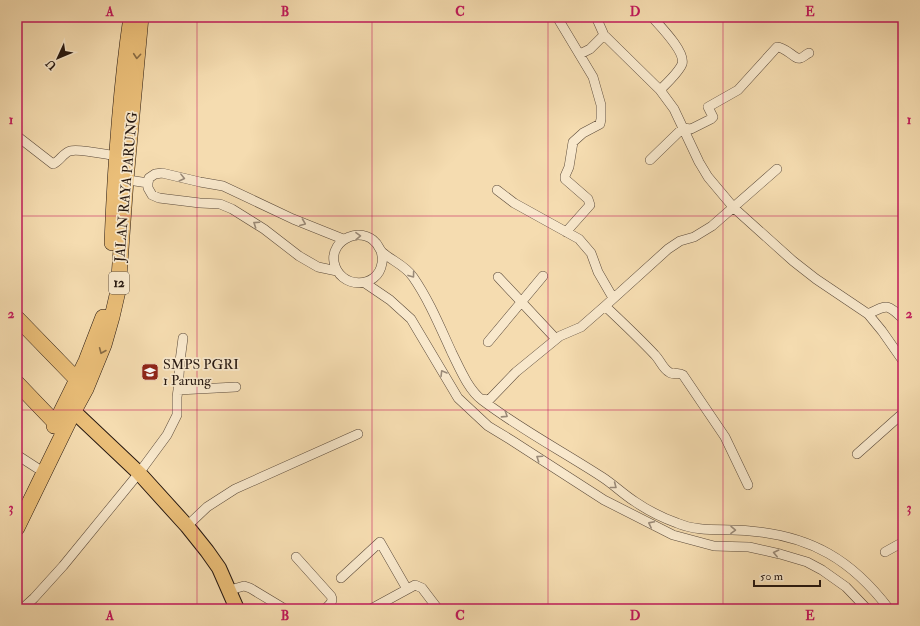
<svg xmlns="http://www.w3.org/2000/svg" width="920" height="626" font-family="'IM FELL Double Pica',serif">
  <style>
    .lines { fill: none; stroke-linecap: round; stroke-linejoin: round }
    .minor-casing { stroke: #5a4939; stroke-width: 10 }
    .primary-casing { stroke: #261811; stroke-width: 16 }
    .trunk-casing { stroke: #261811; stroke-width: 16 }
    .minor { stroke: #f8e8cc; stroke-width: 9 }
    .primary { stroke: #eabe78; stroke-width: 14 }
    .trunk { stroke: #eabe78; stroke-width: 15 }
    .oneway { stroke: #886b44 }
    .oneway2 { stroke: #9a8a78 }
    .grid { fill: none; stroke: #c2185b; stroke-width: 1; stroke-opacity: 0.55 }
    .labels { text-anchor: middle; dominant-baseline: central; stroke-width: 3.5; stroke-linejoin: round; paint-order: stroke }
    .shield { fill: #f8e8cc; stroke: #655649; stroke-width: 1 }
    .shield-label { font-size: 13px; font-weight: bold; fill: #261811 }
    .street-label { font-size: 14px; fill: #261811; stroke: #f8e8cc }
    .poi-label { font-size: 14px; fill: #261811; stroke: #f8e8cc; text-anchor: start }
    .neatline { fill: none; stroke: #c2185b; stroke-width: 1.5 }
    .grid-label { font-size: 13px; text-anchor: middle; font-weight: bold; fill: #c2185b }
  </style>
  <rect width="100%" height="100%" fill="#f5dcb0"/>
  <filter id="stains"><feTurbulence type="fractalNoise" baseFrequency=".005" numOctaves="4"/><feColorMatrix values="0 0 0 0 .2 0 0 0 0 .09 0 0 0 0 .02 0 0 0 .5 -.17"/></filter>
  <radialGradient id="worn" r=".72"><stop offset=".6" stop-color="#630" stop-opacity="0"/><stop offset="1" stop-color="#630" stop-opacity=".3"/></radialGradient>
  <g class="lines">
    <defs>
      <path id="minor" d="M557,17L593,77L601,105V119L600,124L583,133L573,142L569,167L565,176V179L588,199L590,205L566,232
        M596,17L604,35L660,90
        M652,17C660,26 686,52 682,64C679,72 666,84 660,90L674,109L699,162L708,177L734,208L793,261L816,279L868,314L882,331L903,361
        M580,54L590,49L604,35
        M17,136L53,164C60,161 63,153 70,151C78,148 108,155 117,156
        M650,160L683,128L691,129L711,119L713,117L708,107L738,90L777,47C786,47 795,60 800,58C803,58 806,54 809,53
        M122,179L148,183
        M497,190L514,203L579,239L591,253L598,272L613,298
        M381,251C382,255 383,260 382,263C378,290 339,289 334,262C332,251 339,241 349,237C357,233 369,235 375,242C378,244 379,249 382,252C392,261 405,265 413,277C429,300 440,327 452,353C460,369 468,389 482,400C520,429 562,451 602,477C613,484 623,494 634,501C647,510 663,518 677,523C700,533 725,528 750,531C811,536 852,560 889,609
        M337,271L318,267L299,256L264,229L232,209L220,204L200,203L159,198L152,195L148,188V183L149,178L155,174L162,173L200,182L223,186L293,219L343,239
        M498,277L556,339
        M365,283L390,300L411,319L458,398L488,426L511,440L604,500L673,535L714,546L749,547L780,554L807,562L822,570L846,587L867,609
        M605,306C622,322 639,338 655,355C660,360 663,369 669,372C673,376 678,371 683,375L725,437L748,485
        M868,314C887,305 887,303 903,319
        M488,342L543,276
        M178,390L180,361L183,338
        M481,399L489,400L516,372L560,336L581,327L605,306L668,249L680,241L694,237L712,226L777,169
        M857,454L903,413
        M17,455L37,468
        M187,526L207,507L235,489L358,434
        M885,552L903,542
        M296,557L331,596C334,602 329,605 325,609
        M341,578L380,542L407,589
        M230,590L244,586L250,588L285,609
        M22,609L34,598L63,566L139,473L167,435L177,415V397L178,390L236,387
        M371,609L415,585L422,588L438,609"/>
      <path id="primary" d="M66,404L139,473L187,526L207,551L219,568L237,609"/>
      <path id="trunk" d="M112,243C115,168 120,92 131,17
        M17,318L83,386
        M17,383L62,430
        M54,426L86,361L103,317
        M17,528L74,411L86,389L104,345L112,317L118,291L126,180L141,17"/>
    </defs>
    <use href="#minor" class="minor-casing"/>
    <use href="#primary" class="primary-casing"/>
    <use href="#trunk" class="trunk-casing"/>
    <use href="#minor" class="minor"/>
    <use href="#primary" class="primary"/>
    <use href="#trunk" class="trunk"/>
  </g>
  <defs><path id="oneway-chevron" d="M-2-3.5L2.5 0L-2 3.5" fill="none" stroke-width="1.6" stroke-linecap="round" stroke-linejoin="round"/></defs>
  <g class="oneway">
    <use href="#oneway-chevron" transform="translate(137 56) rotate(95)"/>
    <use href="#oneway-chevron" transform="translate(102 351) rotate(113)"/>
  </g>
  <g class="oneway2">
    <use href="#oneway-chevron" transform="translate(182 178) rotate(14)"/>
    <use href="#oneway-chevron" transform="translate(303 223) rotate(22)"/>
    <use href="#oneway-chevron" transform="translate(256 224) rotate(-146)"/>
    <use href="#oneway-chevron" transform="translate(358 236) rotate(-1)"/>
    <use href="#oneway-chevron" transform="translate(412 275) rotate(54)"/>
    <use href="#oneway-chevron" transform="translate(443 373) rotate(-121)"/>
    <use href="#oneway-chevron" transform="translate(505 415) rotate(33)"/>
    <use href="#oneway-chevron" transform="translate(539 458) rotate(-146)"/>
    <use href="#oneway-chevron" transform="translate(614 486) rotate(38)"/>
    <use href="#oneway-chevron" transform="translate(651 524) rotate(-153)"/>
    <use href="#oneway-chevron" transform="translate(733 530) rotate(1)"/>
    <use href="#oneway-chevron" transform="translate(776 553) rotate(-167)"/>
  </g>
  <path class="grid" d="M197,17V609M372,17V609M548,17V609M723,17V609M17,216H903M17,410H903"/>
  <defs>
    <symbol id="school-square" viewBox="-11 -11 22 22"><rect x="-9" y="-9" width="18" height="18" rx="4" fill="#8f2418" stroke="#f8e8cc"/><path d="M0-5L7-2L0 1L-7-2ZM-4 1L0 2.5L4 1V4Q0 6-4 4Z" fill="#fff"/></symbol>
  </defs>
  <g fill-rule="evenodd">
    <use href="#school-square" x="140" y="362" width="20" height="20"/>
  </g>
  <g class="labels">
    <rect class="shield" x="109" y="272" width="20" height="22" rx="3"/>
    <g class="shield-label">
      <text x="119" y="283">12</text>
    </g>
    <g class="street-label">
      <text transform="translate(126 187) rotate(-85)">JALAN RAYA PARUNG</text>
    </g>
    <g class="poi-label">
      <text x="163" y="364">SMPS PGRI<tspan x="163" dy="16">1 Parung</tspan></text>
    </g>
  </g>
  <rect width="920" height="626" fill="none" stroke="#f5dcb0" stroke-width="44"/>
  <g transform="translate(58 58) rotate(226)" stroke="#f8e8cc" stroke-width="3" paint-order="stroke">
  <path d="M0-3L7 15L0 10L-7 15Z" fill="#261811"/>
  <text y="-6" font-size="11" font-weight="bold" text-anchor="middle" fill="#261811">U</text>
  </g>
  <path d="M754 580v6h66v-6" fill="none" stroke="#261811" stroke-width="2"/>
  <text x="760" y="580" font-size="12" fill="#261811" stroke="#f8e8cc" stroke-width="3" paint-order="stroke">50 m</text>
  <rect x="22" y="22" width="876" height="582" class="neatline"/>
  <g class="grid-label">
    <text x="110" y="16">A</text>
    <text x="285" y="16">B</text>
    <text x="460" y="16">C</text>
    <text x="635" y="16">D</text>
    <text x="810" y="16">E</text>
    <text x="11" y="124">1</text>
    <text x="909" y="124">1</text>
    <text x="11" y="318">2</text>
    <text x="909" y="318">2</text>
    <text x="11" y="512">3</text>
    <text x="909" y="512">3</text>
    <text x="110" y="620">A</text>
    <text x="285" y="620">B</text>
    <text x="460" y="620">C</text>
    <text x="635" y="620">D</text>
    <text x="810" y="620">E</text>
  </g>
  <rect width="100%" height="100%" filter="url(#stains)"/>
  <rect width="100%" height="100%" fill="url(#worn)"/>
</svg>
